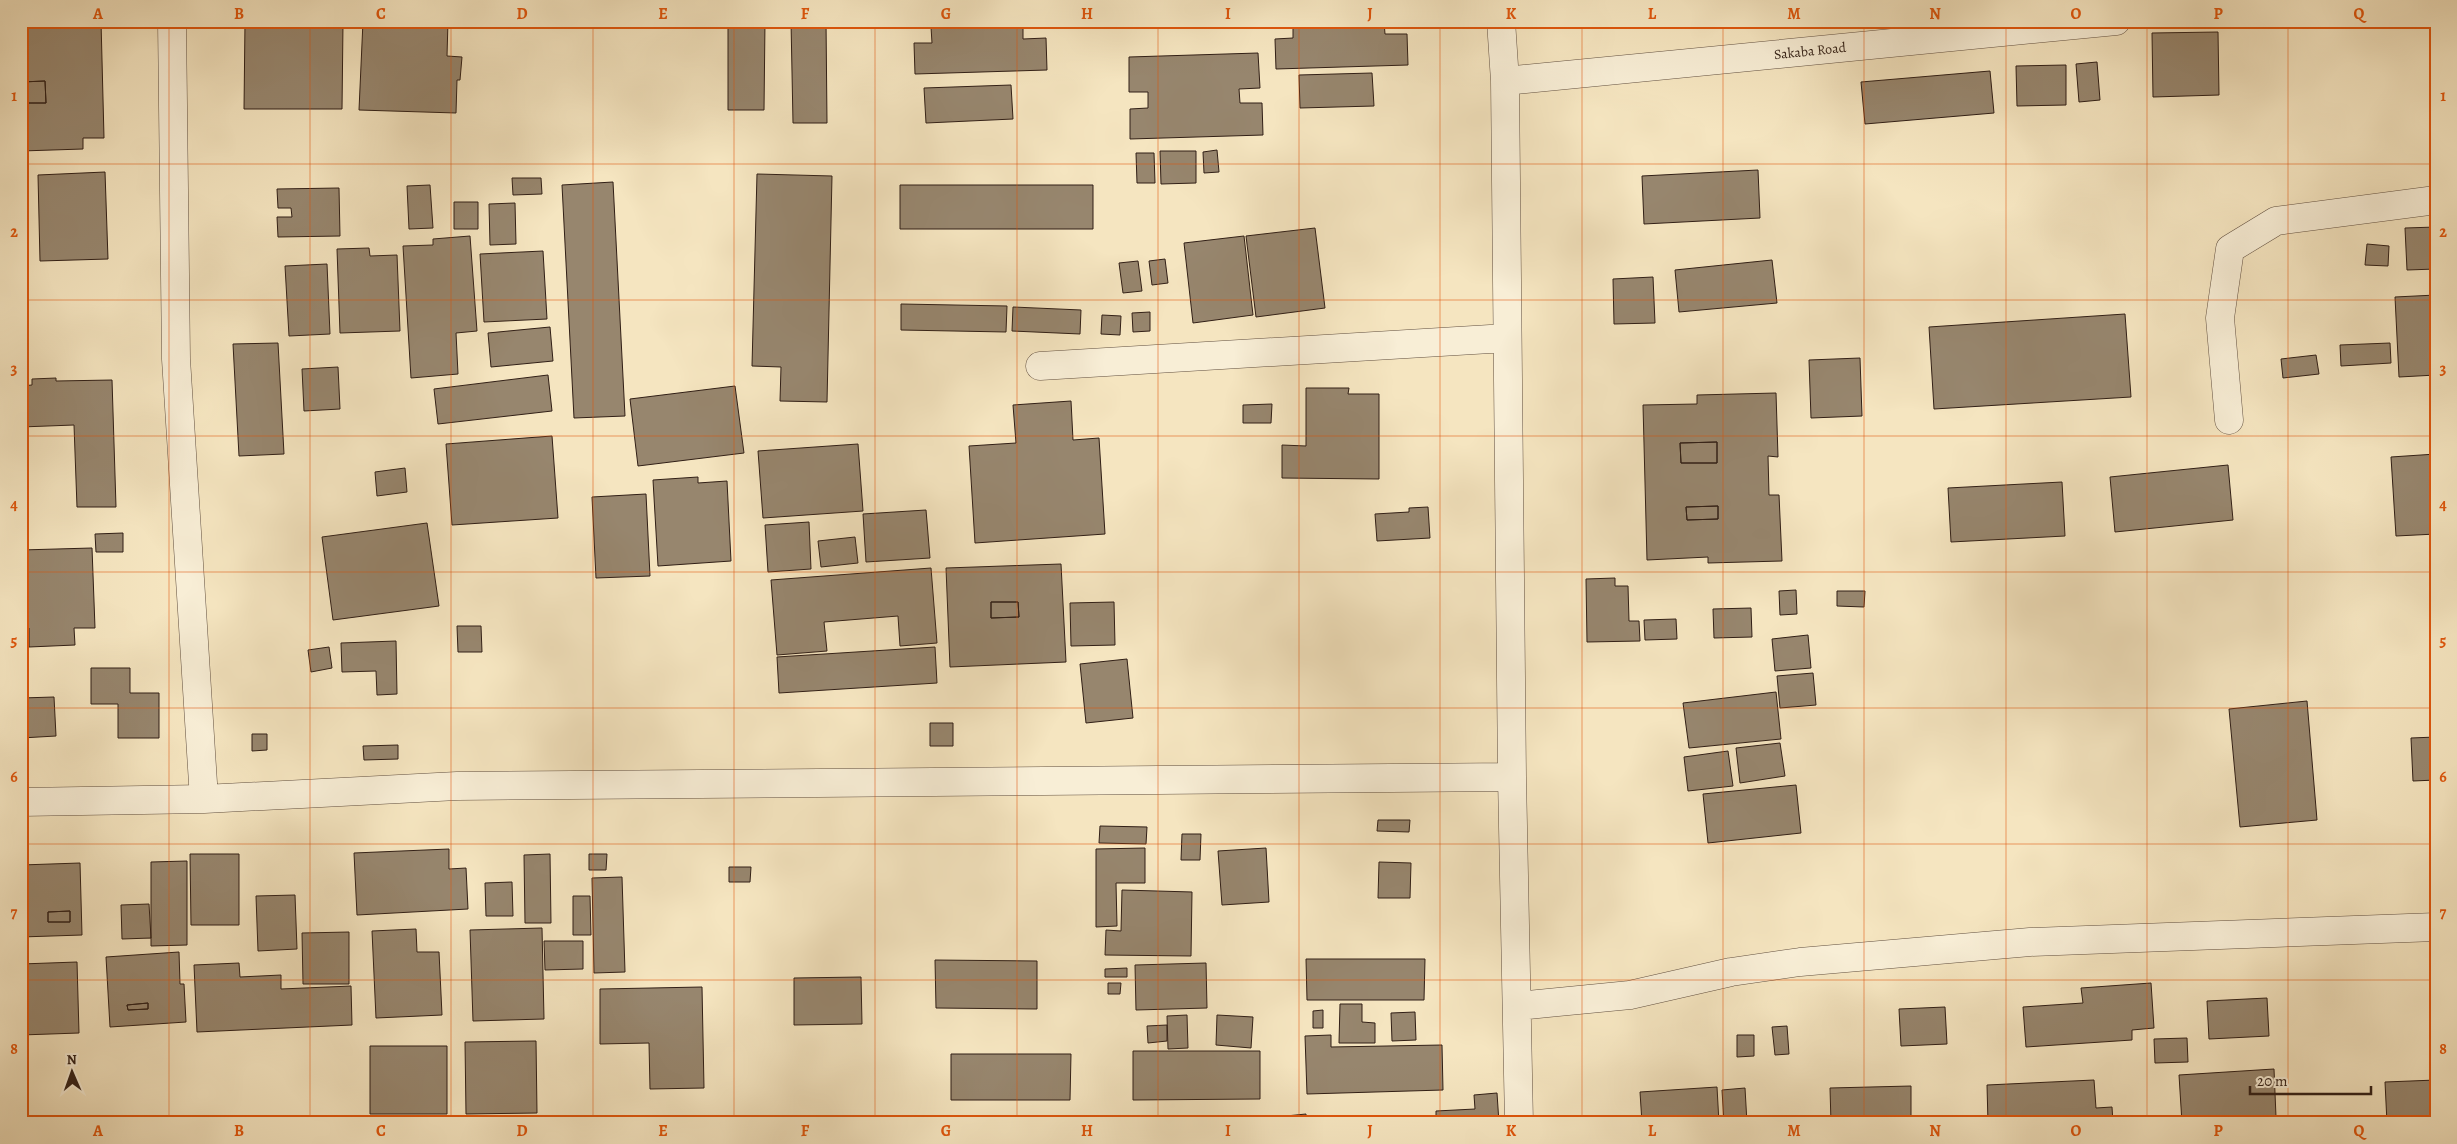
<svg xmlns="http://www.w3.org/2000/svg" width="2457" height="1144" font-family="Alegreya,serif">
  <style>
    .building { fill: #97866e; stroke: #311f16; fill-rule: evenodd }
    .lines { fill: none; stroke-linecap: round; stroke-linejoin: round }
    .minor-casing { stroke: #625040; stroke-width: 29 }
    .minor { stroke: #f8eed6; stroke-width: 28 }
    .grid { fill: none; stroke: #df560c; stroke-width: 1; stroke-opacity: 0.55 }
    .labels { text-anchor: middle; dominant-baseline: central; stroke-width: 4; stroke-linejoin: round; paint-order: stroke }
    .street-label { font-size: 14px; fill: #311f16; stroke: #f8eed6 }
    .neatline { fill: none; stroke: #df560c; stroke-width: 2 }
    .grid-label { font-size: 16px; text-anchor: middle; font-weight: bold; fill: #df560c }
  </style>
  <rect width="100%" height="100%" fill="#f5e5c0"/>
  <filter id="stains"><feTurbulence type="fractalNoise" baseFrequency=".004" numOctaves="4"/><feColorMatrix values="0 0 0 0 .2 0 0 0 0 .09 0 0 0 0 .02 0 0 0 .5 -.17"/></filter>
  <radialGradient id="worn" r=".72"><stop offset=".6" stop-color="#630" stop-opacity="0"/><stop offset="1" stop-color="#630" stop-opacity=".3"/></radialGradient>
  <path class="building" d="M21,21H101L104,138H83V149L21,151V103H46L45,81L21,82Z
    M363,21H448L447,56L462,57L460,80H457L456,113L359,110Z
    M728,21H765L764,110H728Z
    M791,21H826L827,123H793Z
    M914,21H1044V23L1023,24V39L1046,38L1047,70L915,74L914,43H932L931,27H914Z
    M1275,21H1384L1385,34H1407L1408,65L1276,69L1275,39L1293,38V22Z
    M245,22L343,23L342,109H244Z
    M2218,32L2219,95L2153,97L2152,33Z
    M1258,53L1260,88L1239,89L1240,103H1262L1263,135L1130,139V109L1148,108V92H1129V57Z
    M2097,62L2100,100L2079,102L2076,64Z
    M2066,65V105L2017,106L2016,66Z
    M1990,71L1994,113L1865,124L1861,82Z
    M1372,73L1374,106L1300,108L1299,75Z
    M45,81L46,103H21V82Z
    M1011,85L1013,119L926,123L924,88Z
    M1217,150L1219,172L1204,173L1203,152Z
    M1160,151H1196V183L1161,184Z
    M1136,153H1154L1155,183H1137Z
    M1758,170L1760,218L1644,224L1642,176Z
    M105,172L108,259L40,261L38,175Z
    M757,174L832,176L827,402L780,401L781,367L752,366Z
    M512,178H541L542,194L513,195Z
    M613,182L625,416L574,418L562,185Z
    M430,185L433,228L409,229L407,186Z
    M900,185H1093V229H900Z
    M339,188L340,236L278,237L277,217H292L291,208H278L277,189Z
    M454,202H478V229H454Z
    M515,203L516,244L490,245L489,204Z
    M2436,227V269L2407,270L2405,228Z
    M1315,228L1325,308L1256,317L1246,236Z
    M470,236L477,331L456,333L458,374L411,378L403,246L433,245V239Z
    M1244,236L1253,315L1193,323L1184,243Z
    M2367,244L2389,246L2388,266L2365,265Z
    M369,248L370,256L397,255L400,331L340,333L337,249Z
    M543,251L547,319L484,322L480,254Z
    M1165,259L1168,283L1152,285L1149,261Z
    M1772,260L1777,303L1679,312L1675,270Z
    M1138,261L1142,291L1123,293L1119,263Z
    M327,264L330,334L289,336L285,266Z
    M1653,277L1655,323L1614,324L1613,279Z
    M2436,295V375L2399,377L2395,297Z
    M901,304L1007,306L1006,332L901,330Z
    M1013,307L1081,310L1080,334L1012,331Z
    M1150,312V331L1133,332L1132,313Z
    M2125,314L2131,397L1934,409L1929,327Z
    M1102,315L1121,316L1120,335L1101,334Z
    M550,327L553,361L491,367L488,333Z
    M278,343L284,454L239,456L233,344Z
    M2390,343L2391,363L2341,366L2340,345Z
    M2316,355L2319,374L2283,378L2281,359Z
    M1860,358L1862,416L1811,418L1809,360Z
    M338,367L340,409L304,411L302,369Z
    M548,375L552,411L438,424L434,389Z
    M56,378V381L112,380L116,507H77L74,425L21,427V386L32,385V379Z
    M735,386L744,453L638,466L630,399Z
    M1306,388H1349L1348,394H1379V479L1282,478V445L1306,446Z
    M1776,393L1778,457L1768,456L1769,495H1779L1782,561L1708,563V557L1647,560L1643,405L1697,404V395ZM1717,442V463H1681L1680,443ZM1718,506V519L1687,520L1686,507Z
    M1071,401L1073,440L1099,438L1105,534L975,543L969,446L1016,443L1013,405Z
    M1272,404L1271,423H1243V405Z
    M552,436L558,518L452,525L446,444Z
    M1717,442V463H1681L1680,443Z
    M858,444L863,511L763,518L758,451Z
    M2436,454V534L2396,536L2391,457Z
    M2228,465L2233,520L2115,532L2110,477Z
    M405,468L407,492L377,496L375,472Z
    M698,477V483L727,481L731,561L658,566L653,480Z
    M2062,482L2065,536L1951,542L1948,488Z
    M646,494L650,576L596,578L592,497Z
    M1718,506V519L1687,520L1686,507Z
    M1428,507L1430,538L1377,541L1375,514L1409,512V508Z
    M926,510L930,558L866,562L863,514Z
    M809,522L811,569L768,572L765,525Z
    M427,523L439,606L333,620L322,537Z
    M123,533V552H96L95,534Z
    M855,537L858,563L821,567L818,541Z
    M92,548L95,628H74L75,645L29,647V628H21V550Z
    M1061,564L1066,662L950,667L946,568ZM991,602H1018L1019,617L991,618Z
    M931,568L937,643L900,646L898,616L824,622L827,651L777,655L771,580Z
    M1615,578V586H1628L1629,621H1639L1640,641L1587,642L1586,579Z
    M1796,590L1797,614L1780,615L1779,591Z
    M1837,591H1865L1864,607L1837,606Z
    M991,602H1018L1019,617L991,618Z
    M1114,602L1115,645L1071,646L1070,603Z
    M1751,608L1752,637L1714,638L1713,609Z
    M1676,619L1677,639L1645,640L1644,620Z
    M457,626H481L482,652H458Z
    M1808,635L1811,668L1775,671L1772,639Z
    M396,641L397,694L377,695L376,671L342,672L341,643Z
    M329,647L332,668L311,672L308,650Z
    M935,647L937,683L779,693L777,657Z
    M1127,659L1133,718L1086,723L1080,664Z
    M91,668H130V693H159V738H118V704H91Z
    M1813,673L1816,705L1780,708L1777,676Z
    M1776,692L1781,739L1689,748L1683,703Z
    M54,697L56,736L21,738V698Z
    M2307,701L2317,820L2240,827L2229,709Z
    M930,723H953V746H930Z
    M252,734H267V750L252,751Z
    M2436,737V780L2413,781L2411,738Z
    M1780,743L1785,776L1740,783L1736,748Z
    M398,745V759L364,760L363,746Z
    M1728,751L1733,786L1688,791L1684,757Z
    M1796,785L1801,833L1708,843L1703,794Z
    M1378,820H1410L1409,832L1377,831Z
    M1100,826L1147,827L1146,844L1099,843Z
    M1182,834H1201L1200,860H1181Z
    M1145,848V883H1116L1117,926L1096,927V849Z
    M1266,848L1269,902L1222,905L1218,851Z
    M449,849V869L466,868L468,909L357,915L354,853Z
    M190,854H239V925H191Z
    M550,854L551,923H525L524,855Z
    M589,854H607L606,870H589Z
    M187,861V945L151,946V862Z
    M1379,862L1411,863L1410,898H1378Z
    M80,863L82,935L21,937V865ZM70,911V922H48V912Z
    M729,867H751L750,882H729Z
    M622,877L625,972L594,973L592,878Z
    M512,882L513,916H486L485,883Z
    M1122,890L1192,892L1191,956L1105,955L1106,930L1121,931Z
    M295,895L297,949L258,951L256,896Z
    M573,896H590L591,935H573Z
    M149,904L151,938L122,939L121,905Z
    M70,911V922H48V912Z
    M542,928L544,1019L473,1021L470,930Z
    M416,929L417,952H439L442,1015L376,1018L372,931Z
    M349,932V984H303L302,933Z
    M544,941H583V969L545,970Z
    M179,952L180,984H184L186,1022L110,1027L106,957ZM148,1003V1009L128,1010L127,1005Z
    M1306,959H1425L1424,1000H1307Z
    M935,960L1037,961V1009L936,1008Z
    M77,962L79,1033L21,1035V964Z
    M239,963L240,977L281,975V989L351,986L352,1025L197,1032L194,965Z
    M1206,963L1207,1008L1136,1010L1135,965Z
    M1127,968V977H1105V969Z
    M861,977L862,1024L794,1025V978Z
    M1108,983H1121L1120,994H1108Z
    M2151,983L2154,1028L2132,1030V1040L2026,1047L2023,1007L2083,1003L2081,988Z
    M702,987L704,1088L650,1089L649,1043L600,1044V989Z
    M2267,998L2269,1036L2209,1039L2207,1001Z
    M148,1003V1009L128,1010L127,1005Z
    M1340,1004H1362V1022L1375,1023V1043H1339Z
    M1945,1007L1947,1044L1901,1046L1899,1009Z
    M1323,1010V1028H1313V1011Z
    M1415,1012L1416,1040L1392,1041L1391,1013Z
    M1187,1015L1188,1048L1168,1049L1167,1016Z
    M1217,1015L1253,1017L1251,1048L1216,1045Z
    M1167,1025V1041L1148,1043L1147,1026Z
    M1787,1026L1789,1054L1775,1055L1772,1027Z
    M1331,1035V1047L1442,1045L1443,1090L1307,1094L1305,1036Z
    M1737,1035H1754V1056L1737,1057Z
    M2187,1038L2188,1062L2155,1063L2154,1039Z
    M536,1041L537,1113L466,1114L465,1042Z
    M370,1046H447V1114H370Z
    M1133,1051H1260V1099L1133,1100Z
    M951,1054H1071L1070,1100H951Z
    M2274,1069L2276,1117L2239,1119V1123H2182L2179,1075Z
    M2094,1080L2096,1108L2112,1107L2113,1123H1988L1987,1085Z
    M2436,1080V1123H2387L2385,1082Z
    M1911,1086V1123H1831L1830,1088Z
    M1717,1087L1719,1123H1642L1640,1092Z
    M1745,1088L1747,1123H1724L1722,1090Z
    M1497,1093L1499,1123H1436V1111L1475,1109L1474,1095Z
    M1306,1114V1123H1287L1286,1116Z"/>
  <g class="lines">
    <defs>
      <path id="minor" d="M172,21L176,359L204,799
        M1501,21L1505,81L1512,777L1519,1123
        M1505,81L2116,21
        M1040,366L1507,338
        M2229,420L2220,318L2230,249L2276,221L2436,200
        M21,802L204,799L457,786L1512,777
        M1517,1006L1630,995L1731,972L1800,962L2030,942L2436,927"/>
    </defs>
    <use href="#minor" class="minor-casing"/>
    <use href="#minor" class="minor"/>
  </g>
  <path class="grid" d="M169,21V1123M310,21V1123M451,21V1123M593,21V1123M734,21V1123M875,21V1123M1017,21V1123M1158,21V1123M1299,21V1123M1440,21V1123M1582,21V1123M1723,21V1123M1864,21V1123M2006,21V1123M2147,21V1123M2288,21V1123M21,164H2436M21,300H2436M21,436H2436M21,572H2436M21,708H2436M21,844H2436M21,980H2436"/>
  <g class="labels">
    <g class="street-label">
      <text transform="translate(1810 51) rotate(-6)">Sakaba Road</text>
    </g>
  </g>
  <rect width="2457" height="1144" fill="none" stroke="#f5e5c0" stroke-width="55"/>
  <g transform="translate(72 1072) rotate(358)" stroke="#f8eed6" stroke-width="4" paint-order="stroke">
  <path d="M0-4L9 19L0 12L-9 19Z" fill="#311f16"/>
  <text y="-8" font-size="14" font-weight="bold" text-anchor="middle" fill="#311f16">N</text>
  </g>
  <path d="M2250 1086v8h121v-8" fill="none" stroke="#311f16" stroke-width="2.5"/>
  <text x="2257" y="1086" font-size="15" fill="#311f16" stroke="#f8eed6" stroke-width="4" paint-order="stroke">20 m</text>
  <rect x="28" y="28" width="2402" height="1088" class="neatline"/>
  <g class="grid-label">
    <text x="98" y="19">A</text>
    <text x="239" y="19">B</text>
    <text x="381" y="19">C</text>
    <text x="522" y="19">D</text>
    <text x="663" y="19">E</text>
    <text x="805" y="19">F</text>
    <text x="946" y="19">G</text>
    <text x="1087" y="19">H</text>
    <text x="1228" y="19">I</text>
    <text x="1370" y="19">J</text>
    <text x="1511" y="19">K</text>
    <text x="1652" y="19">L</text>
    <text x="1794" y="19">M</text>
    <text x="1935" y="19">N</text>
    <text x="2076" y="19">O</text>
    <text x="2218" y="19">P</text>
    <text x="2359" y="19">Q</text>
    <text x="14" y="101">1</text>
    <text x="2443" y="101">1</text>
    <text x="14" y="237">2</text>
    <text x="2443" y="237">2</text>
    <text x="14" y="374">3</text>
    <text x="2443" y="374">3</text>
    <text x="14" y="510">4</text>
    <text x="2443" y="510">4</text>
    <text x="14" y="646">5</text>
    <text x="2443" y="646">5</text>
    <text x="14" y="782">6</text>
    <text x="2443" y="782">6</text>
    <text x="14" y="918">7</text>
    <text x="2443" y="918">7</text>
    <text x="14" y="1054">8</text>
    <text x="2443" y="1054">8</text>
    <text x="98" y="1136">A</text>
    <text x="239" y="1136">B</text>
    <text x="381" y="1136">C</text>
    <text x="522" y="1136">D</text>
    <text x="663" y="1136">E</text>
    <text x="805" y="1136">F</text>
    <text x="946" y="1136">G</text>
    <text x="1087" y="1136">H</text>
    <text x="1228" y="1136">I</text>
    <text x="1370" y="1136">J</text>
    <text x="1511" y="1136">K</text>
    <text x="1652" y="1136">L</text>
    <text x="1794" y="1136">M</text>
    <text x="1935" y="1136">N</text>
    <text x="2076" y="1136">O</text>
    <text x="2218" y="1136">P</text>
    <text x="2359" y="1136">Q</text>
  </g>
  <rect width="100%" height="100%" filter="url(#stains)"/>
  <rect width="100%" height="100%" fill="url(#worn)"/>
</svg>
